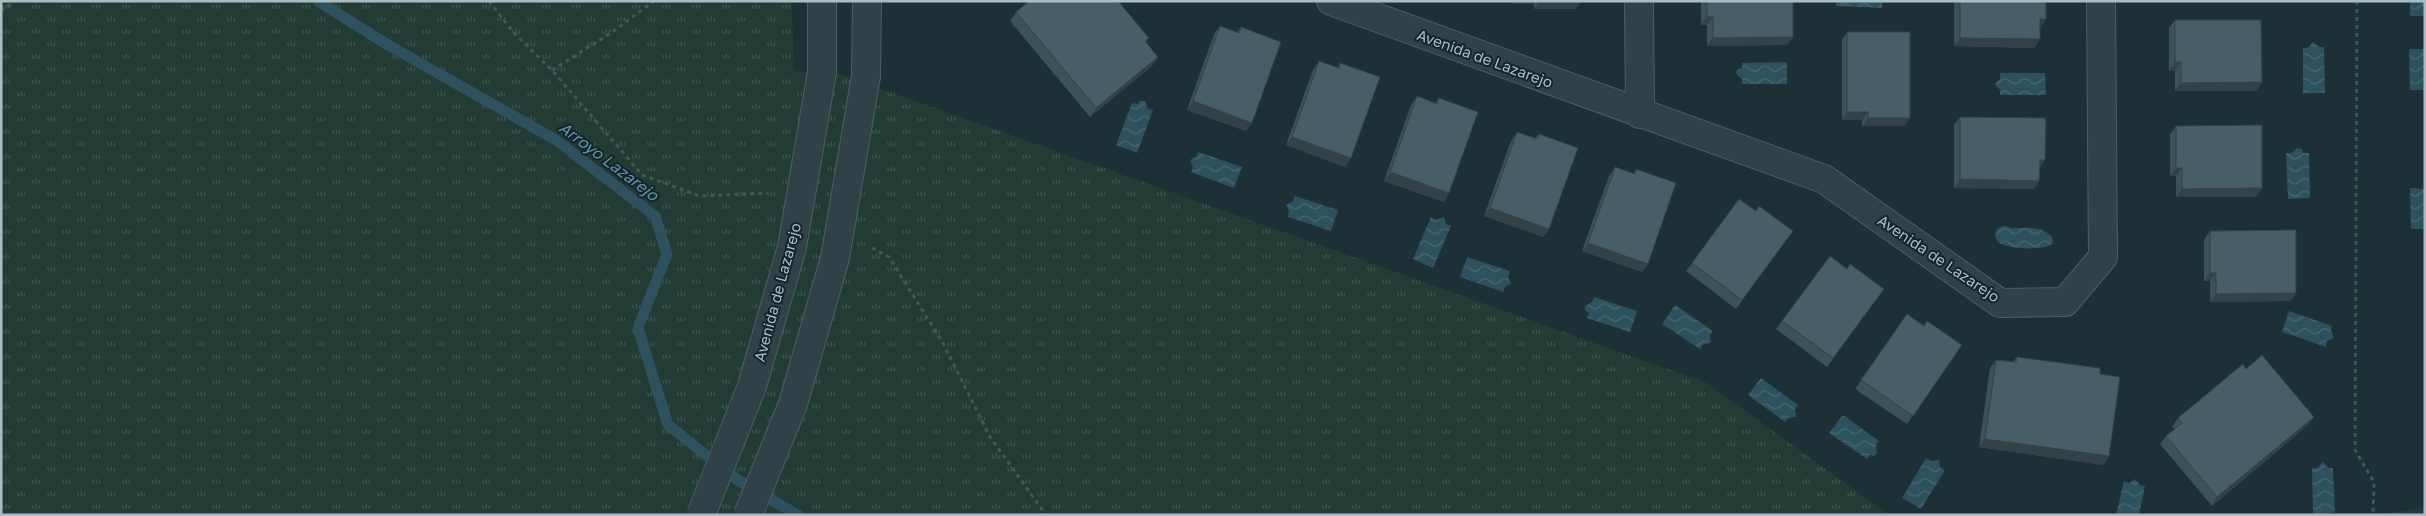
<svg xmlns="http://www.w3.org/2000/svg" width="2426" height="516" font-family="'Golos Text',sans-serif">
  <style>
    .grass { fill: url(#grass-tufts) }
    .water { fill: url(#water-waves) }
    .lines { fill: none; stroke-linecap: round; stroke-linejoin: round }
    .stream { stroke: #2d515d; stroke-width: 11 }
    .minor-casing { stroke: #4e5e65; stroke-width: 30 }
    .path { stroke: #405954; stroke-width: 3; stroke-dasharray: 4 4; stroke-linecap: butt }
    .minor { stroke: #304147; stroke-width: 28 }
    .minor-bridge-casing { stroke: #4e5e65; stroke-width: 30; stroke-linecap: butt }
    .minor-bridge { stroke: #304147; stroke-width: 28 }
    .wall { fill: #3d5158 }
    .shaded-wall { fill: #324247 }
    .building { fill: #475e66; stroke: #324247 }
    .labels { text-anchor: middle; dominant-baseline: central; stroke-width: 4; stroke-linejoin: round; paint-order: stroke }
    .street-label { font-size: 15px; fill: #aabcc4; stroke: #16252b }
    .water-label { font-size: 16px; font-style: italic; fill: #5f95a7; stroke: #16252b }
  </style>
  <defs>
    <pattern id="grass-tufts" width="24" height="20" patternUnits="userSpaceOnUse" patternTransform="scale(1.25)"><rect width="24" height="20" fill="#223b34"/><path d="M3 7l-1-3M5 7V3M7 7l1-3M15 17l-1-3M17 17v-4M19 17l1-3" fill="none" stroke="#3f5550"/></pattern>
    <pattern id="water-waves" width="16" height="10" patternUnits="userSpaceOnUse" patternTransform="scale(1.25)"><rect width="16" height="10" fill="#2d515d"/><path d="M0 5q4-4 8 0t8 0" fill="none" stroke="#496873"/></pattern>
  </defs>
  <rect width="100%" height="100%" fill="#1d3036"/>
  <path class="grass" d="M1,1H792L794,71L840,74L1707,383L1889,515H1Z
    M2425,508V515H2380L2382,514Z"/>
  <path class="water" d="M1836,1H1885L1882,3V8L1836,6Z
    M2410,1H2425V16H2410Z
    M2313,42L2319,47H2324L2325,93H2303V48H2308Z
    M2409,49H2425V90H2410Z
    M1787,62V84H1742V79L1736,74L1737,70L1742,68V63Z
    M2000,73H2045L2046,95H2000V90L1995,84L2000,79Z
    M1140,101H1145L1148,109L1153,110L1137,153L1116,145L1132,103L1137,104Z
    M2297,148L2302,149L2303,153H2309L2310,198L2288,199L2286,153H2292Z
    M1198,152L1242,167L1234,188L1191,172L1193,168L1190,160L1196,157Z
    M2410,188L2425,189V229H2411Z
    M1295,196L1338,210L1331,231L1288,217L1289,212L1286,205L1293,201Z
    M1431,217L1436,220L1444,217L1446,224L1451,226L1433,268L1413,259Z
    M2003,226C2008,226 2011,229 2015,228C2030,228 2039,226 2052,236L2053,243C2046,251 2011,249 2001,244C1997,242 1996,239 1995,234L1997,229Z
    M1467,257L1510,271L1508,277L1511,284L1505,287L1503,292L1460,277Z
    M1594,297L1637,311L1630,332L1587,318L1589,313L1585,310V306L1592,302Z
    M1675,305L1713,331L1710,335L1711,342L1703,345L1700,349L1662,324Z
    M2289,311L2332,326L2331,331L2334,338L2327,341L2326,347L2282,332Z
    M1761,378L1798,405L1795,409L1796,417L1788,418L1785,422L1748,395Z
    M1843,415L1879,441L1876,445L1877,453L1874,456L1870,455L1867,459L1829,433Z
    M1926,458L1931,461L1939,460L1940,467L1945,470L1921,509L1902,498Z
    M2323,462L2328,468H2333L2335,513L2313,514L2312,468H2317Z
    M2135,479L2140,485L2145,486L2139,515H2116L2124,481L2129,483Z"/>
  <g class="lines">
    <path class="stream" d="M318,1L388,45L556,140L655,216L667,254L638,328L668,425L739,481L798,515"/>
    <defs>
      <path id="minor" d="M822,1V72
        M1331,1L1824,179L2000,303L2065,302L2103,257L2101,1
        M1639,1L1640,114
        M866,76L867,1"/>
    </defs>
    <use href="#minor" class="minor-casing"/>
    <path class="path" d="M489,1L514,33L552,70L642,175L700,196L767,193
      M2357,1L2355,450L2374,482L2373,515
      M1,11L15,1
      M552,70L611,33L654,1
      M872,248L889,257L943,343L990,437L1046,515"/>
    <use href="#minor" class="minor"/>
    <defs>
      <path id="minor-bridge" d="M701,515L752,386L792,247L822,72
        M748,515L793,404L835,258L866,76"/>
    </defs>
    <use href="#minor-bridge" class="minor-bridge-casing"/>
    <use href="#minor-bridge" class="minor-bridge"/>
  </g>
  <path class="wall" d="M1513,1H1581L1575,9H1534V4H1513Z
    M1701,1H1793L1787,45L1707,46V25H1701Z
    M1954,1H2046V19L2040,27V39L2034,48L1954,46Z
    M1016,12L1149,38L1146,42L1158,57L1152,66L1090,117L1010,21Z
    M2175,20L2262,82L2256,91H2175V71H2169V28Z
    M1220,26L1237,32L1241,27L1252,123L1246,131L1187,110L1214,34Z
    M1847,32L1904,126H1862V120H1842V40Z
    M1319,61L1337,68L1340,63L1351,158L1345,167L1286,145L1313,70Z
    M1417,96L1435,103L1439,98L1449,193L1444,202L1384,181L1411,105Z
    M1960,117L2040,168L2039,181L2034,189L1954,188V125Z
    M2176,126L2262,188L2256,197H2176V176H2170V134Z
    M1517,132L1535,138L1539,134L1549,229L1543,237L1484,216L1511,141Z
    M1615,167L1633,174L1636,169L1648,264L1642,272L1582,251L1609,176Z
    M1739,199L1756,211L1793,231L1736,309L1686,271Z
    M2210,231L2291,301L2210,302V281H2204V240Z
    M1830,256L1847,269L1884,289L1827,367L1776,329Z
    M1907,314L1924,326L1962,345L1907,424L1855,389Z
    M2017,357L2100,374L2109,456L2103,465L1979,447L1990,368L1996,360L2013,362Z
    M2246,369L2314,417L2308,425L2212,506L2160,444L2166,436L2175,429L2172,427L2178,418Z"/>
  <path class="shaded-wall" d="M1515,1H1535L1534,4H1513Z
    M1539,1H1581L1575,9H1534Z
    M1707,17H1713L1707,25H1701Z
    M2040,19H2046L2040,27Z
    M1793,37L1787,45L1707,46L1713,38Z
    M1960,38L2040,39L2034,48L1954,46Z
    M1158,57L1152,66L1090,117L1096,108Z
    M2175,62H2181L2175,71H2169Z
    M2262,82L2256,91H2175L2181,83Z
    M1193,101L1252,123L1246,131L1187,110Z
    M1847,112H1868L1862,120H1842Z
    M1868,118H1910L1904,126H1862Z
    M1292,137L1351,158L1345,167L1286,145Z
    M2040,160H2045L2039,169Z
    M2176,168H2182L2176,176H2170Z
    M1390,172L1449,193L1444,202L1384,181Z
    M1960,179L2039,181L2034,189L1954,188Z
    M2262,188L2256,197H2176L2182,189Z
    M1490,208L1549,229L1543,237L1484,216Z
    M1588,243L1648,264L1642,272L1582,251Z
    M2210,273H2216L2210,281H2204Z
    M2296,293L2291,301L2210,302L2216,294Z
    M2314,417L2308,425L2212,506L2217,497Z
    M1985,439L2109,456L2103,465L1979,447Z"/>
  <path class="building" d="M1029,1H1118L1149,38L1145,41L1158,57L1096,108L1016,12Z
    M1707,1H1793V37L1713,38V17H1707Z
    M1960,1H2046V19H2040V39L1960,38Z
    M2175,20H2261L2262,82L2181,83V62H2175Z
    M1220,26L1239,33L1241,27L1281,42L1252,123L1193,101Z
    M1847,32H1910V118H1868V112H1847Z
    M1319,61L1339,68L1340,63L1380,77L1351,158L1292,137Z
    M1417,96L1437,104L1439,98L1478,112L1449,193L1390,172Z
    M1960,117L2046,118L2045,160H2040L2039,181L1960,179Z
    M2262,125V188L2182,189V168H2176V126Z
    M1517,132L1537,139L1539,134L1578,148L1549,229L1490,208Z
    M1615,167L1635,174L1636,169L1676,183L1648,264L1588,243Z
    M1739,199L1756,211L1759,206L1793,231L1742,300L1692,263Z
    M2296,230V293L2216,294V273H2210V231Z
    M1830,256L1847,269L1850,264L1884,289L1833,358L1782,321Z
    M1907,314L1924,326L1927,321L1962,345L1913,416L1861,380Z
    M2262,355L2314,417L2217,497L2166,436L2182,423L2178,418L2243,364L2246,369Z
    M2017,357L2100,368V374L2120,377L2109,456L1985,439L1996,360L2016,362Z"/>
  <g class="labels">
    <g class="street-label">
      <text transform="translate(1485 58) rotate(20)">Avenida de Lazarejo</text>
      <text transform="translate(1939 258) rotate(34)">Avenida de Lazarejo</text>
      <text transform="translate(777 292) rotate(-75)">Avenida de Lazarejo</text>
    </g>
    <g class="water-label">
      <text transform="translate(609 161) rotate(37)">Arroyo Lazarejo</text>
    </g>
  </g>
  <rect width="2426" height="516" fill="none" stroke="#aabcc4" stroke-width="5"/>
</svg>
